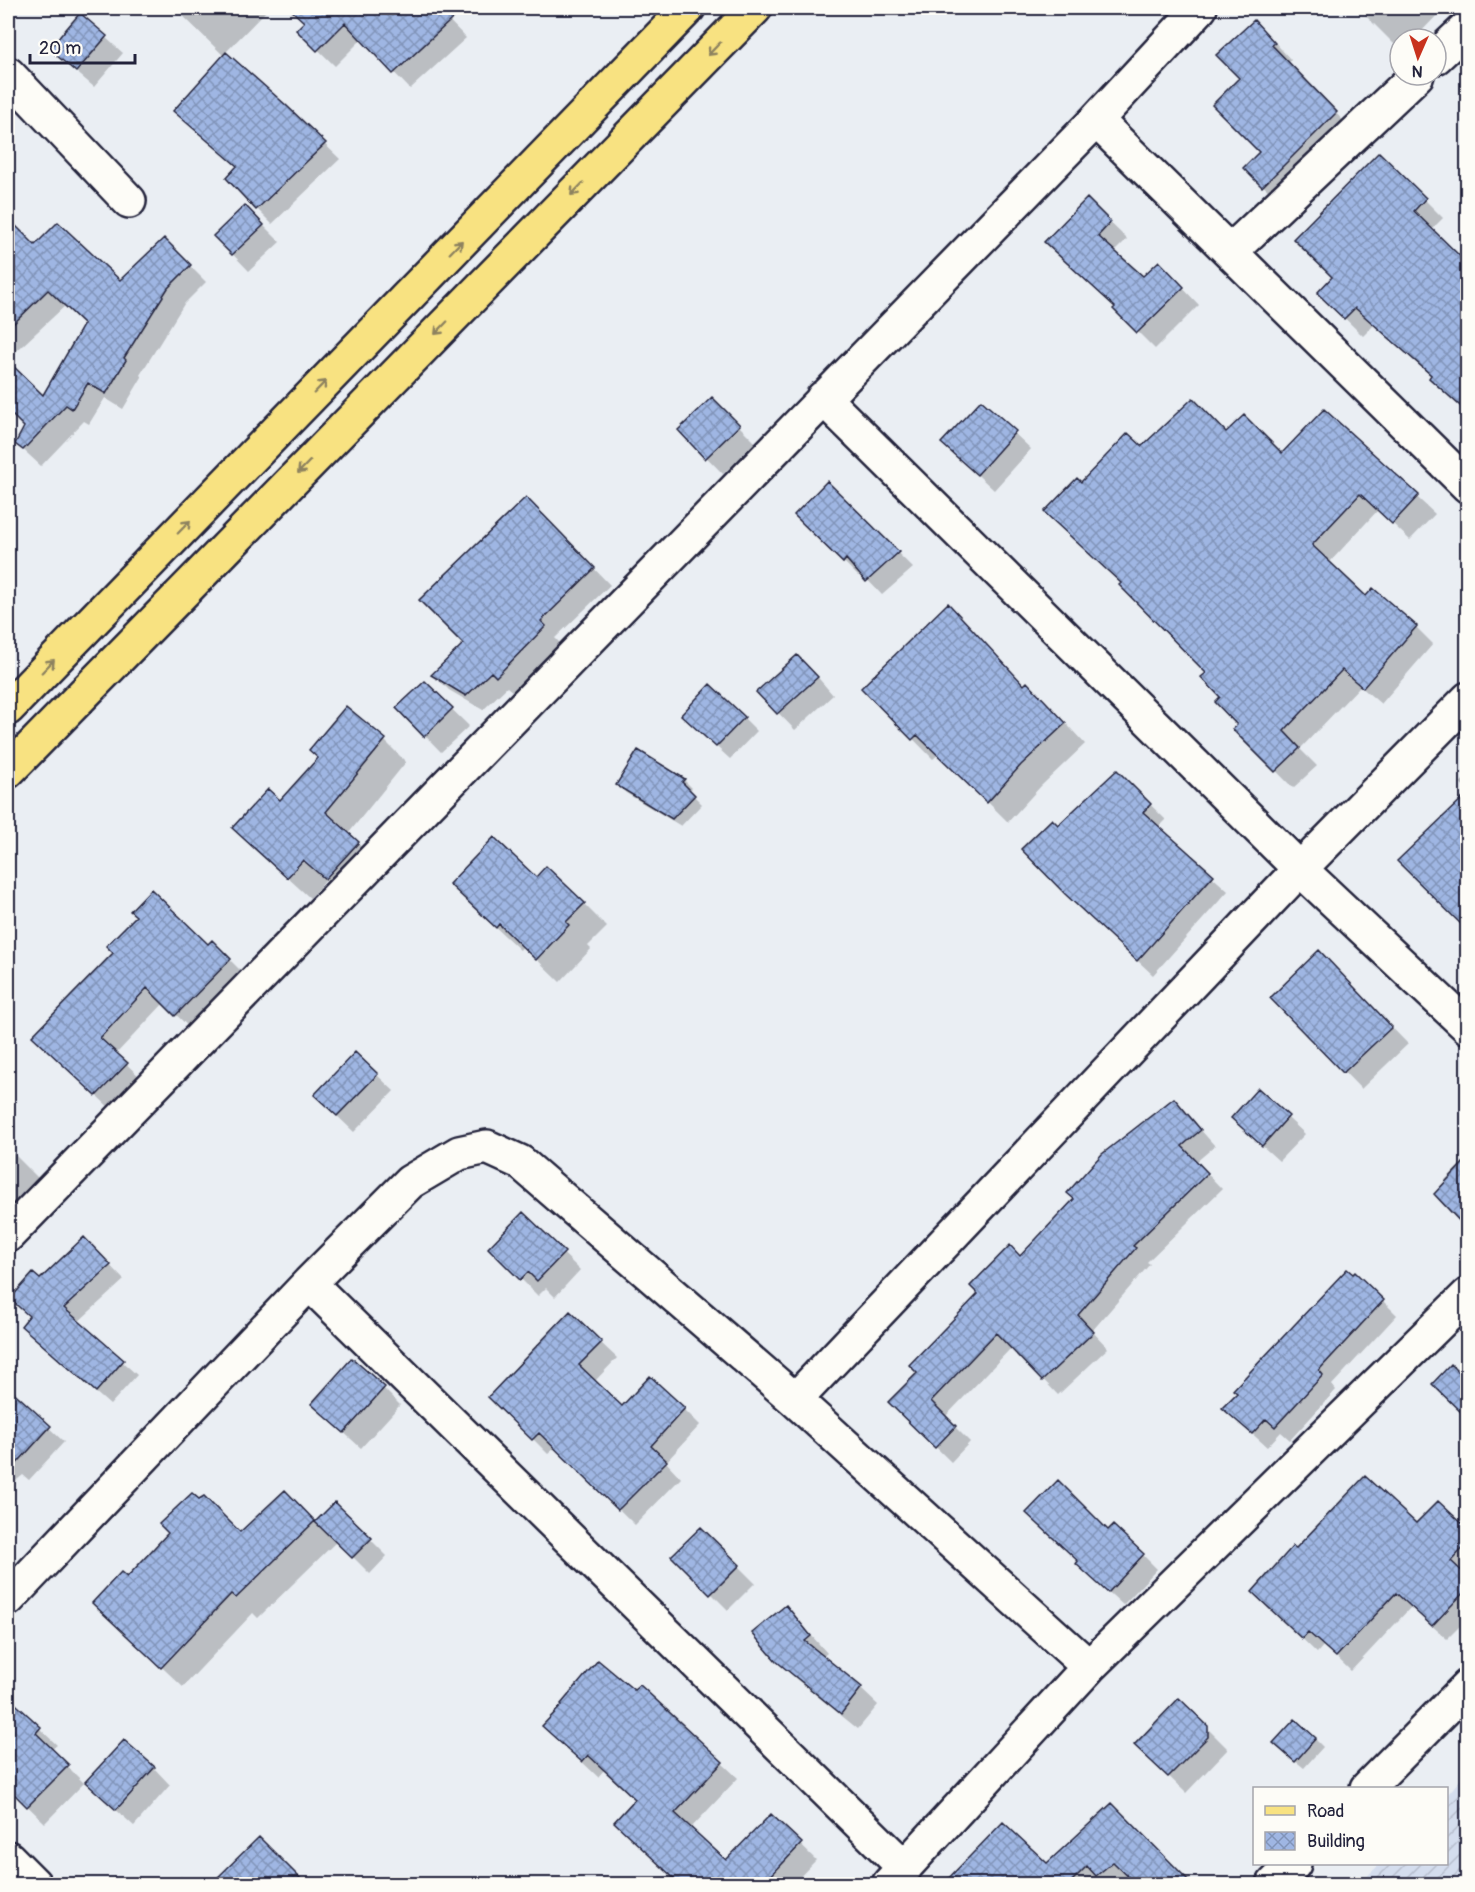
<svg xmlns="http://www.w3.org/2000/svg" width="1475" height="1892" font-family="Pangolin,sans-serif">
  <style>
    .industrial { fill: url(#industrial-furrows) }
    .shadow { fill: #0003 }
    .building { fill: url(#building-cross-hatch); stroke: #22223b; stroke-width: 1.5 }
    .lines { fill: none; stroke-linecap: round; stroke-linejoin: round }
    .street-casing { stroke: #22223b; stroke-width: 38 }
    .primary-casing { stroke: #22223b; stroke-width: 38 }
    .street { stroke: #fdfcf7; stroke-width: 33 }
    .primary { stroke: #f8e281; stroke-width: 33 }
    .oneway { stroke: #8d825e }
  </style>
  <defs>
    <pattern id="industrial-furrows" width="10" height="10" patternUnits="userSpaceOnUse" patternTransform="scale(1.5)"><rect width="10" height="10" fill="#d4ddee"/><path d="M-1 1l2-2M0 10L10 0M9 11l2-2" fill="none" stroke="#b6bdcd"/></pattern>
    <pattern id="building-cross-hatch" width="8" height="8" patternUnits="userSpaceOnUse" patternTransform="scale(1.5)"><rect width="8" height="8" fill="#9fb6e3"/><path d="M0 0l8 8M0 8l8-8" fill="none" stroke="#8194b9"/></pattern>
  </defs>
  <rect width="100%" height="100%" fill="#eaeef3"/>
  <filter id="ink" filterUnits="userSpaceOnUse"><feTurbulence type="fractalNoise" baseFrequency=".0167" numOctaves="2"/><feDisplacementMap in="SourceGraphic" scale="12" xChannelSelector="R" yChannelSelector="G"/><feConvolveMatrix kernelMatrix="1 2 1 2 8 2 1 2 1" color-interpolation-filters="sRGB"/></filter>
  <g filter="url(#ink)">
    <path class="industrial" d="M1467,1773V1884H1359L1380,1864H1446L1447,1795Z"/>
    <path class="shadow" d="M160,8H168L164,12Z
      M175,8H269L225,53L286,107L340,159L272,224L257,209L239,167L191,126L224,56Z
      M291,8H437L466,38L410,89L362,39L335,66L298,30L306,22Z
      M1375,8H1444L1414,39H1400V50L1366,16Z
      M80,15L123,53L94,87L68,65Z
      M1271,38L1291,60L1288,63L1352,130L1280,202L1245,168L1261,152L1241,78Z
      M1379,154L1443,218L1431,230L1464,261L1468,258V413L1432,376L1374,325L1363,336L1319,293L1334,277Z
      M1087,200L1127,239L1114,252L1143,278L1159,263L1199,305L1155,349L1115,309L1116,308Z
      M245,207L280,242L249,271L215,236Z
      M8,220L35,248L120,282L164,240L206,282L184,304L140,375L142,377L123,409L105,398L89,424L84,421L41,466L16,443L86,325L66,305L8,359Z
      M712,399L756,443L723,474L680,430Z
      M981,402L1031,449L994,490L943,443Z
      M1324,411L1435,514L1410,540L1378,510L1329,563L1366,598L1416,627L1433,644L1381,704L1360,686L1300,749L1317,766L1293,788L1235,729L1239,725L1208,673L1122,583L1081,484L1142,448L1226,434L1282,455Z
      M827,483L913,568L882,595L861,573L858,576L796,515Z
      M542,515L610,585L555,638L560,643L513,692L507,687L483,710L449,690L434,675L465,644Z
      M814,673L833,695L795,730L758,692Z
      M425,683L469,726L441,752L398,708Z
      M1025,686L1048,704L1085,744L1041,786L1008,822L939,754L933,759L863,688Z
      M744,718L757,731L730,759L696,728Z
      M384,740L406,762L348,834L379,864L348,900L326,880L310,898L256,849L280,802Z
      M639,752L684,780L692,788L689,791L702,804L681,826L626,793L618,785Z
      M1117,772L1166,820L1158,828L1228,891L1153,975L1083,910L1058,827Z
      M1468,776V790L1460,783Z
      M1468,796V928L1399,861Z
      M536,879L584,904L607,927L588,946L591,949L560,982L523,946L520,950L474,907Z
      M212,942L246,976L192,1030L164,1003L116,1054L143,1080L113,1111L50,1052L115,953L208,946Z
      M1335,969L1408,1044L1361,1089L1272,998Z
      M377,1075L394,1091L354,1132L332,1111Z
      M1258,1090L1305,1134L1279,1161L1249,1134Z
      M1174,1100L1215,1146L1196,1162L1222,1189L1147,1262L1150,1264L1092,1331L1108,1348L1058,1395L1012,1347L945,1417L970,1442L951,1462L890,1402L919,1373L1020,1258Z
      M8,1148L43,1183L8,1220Z
      M1468,1157V1226L1436,1194L1447,1183L1445,1180Z
      M523,1214L580,1270L555,1297L546,1288L538,1296L490,1248Z
      M98,1253L124,1280L78,1322L137,1375L110,1405L36,1340L31,1317L40,1281Z
      M1383,1301L1397,1315L1332,1385L1336,1390L1290,1440L1281,1432L1267,1447L1239,1422Z
      M601,1343L617,1358L594,1382L622,1409H684L700,1425L666,1462L681,1478L635,1525L556,1447L548,1454L491,1397Z
      M8,1389L64,1442L29,1480L23,1475L8,1487Z
      M384,1389L400,1405L361,1448L330,1420Z
      M285,1492L316,1523L335,1504L387,1556L370,1574L337,1541L258,1618L253,1613L183,1687L115,1623L127,1579L240,1534Z
      M1438,1503L1468,1530V1618L1447,1639L1411,1607L1351,1671L1324,1645L1317,1653L1254,1592L1296,1550L1416,1526Z
      M701,1529L755,1583L728,1610L674,1556Z
      M1108,1532L1143,1555L1157,1569L1123,1605L1092,1577Z
      M786,1607L827,1653L822,1657L861,1689L878,1705L858,1729L795,1678L777,1660Z
      M640,1687L738,1778L690,1829L727,1862L771,1816L816,1860L793,1884H659L670,1874L637,1800L604,1770L598,1777L560,1741Z
      M8,1699L57,1745L51,1750L84,1783L45,1823L10,1789L12,1787L8,1782Z
      M1179,1700L1228,1749L1186,1793L1153,1761Z
      M1315,1739L1323,1747L1304,1768L1283,1751Z
      M154,1768L170,1785L134,1826L104,1799Z
      M1112,1805L1191,1884H967L956,1873L1047,1865Z
      M259,1839L304,1884H214Z
      M181,1876L190,1884H172Z"/>
    <path class="building" d="M289,8H464L393,74L345,23L317,51L296,30L304,22Z
      M80,13L107,36L76,72L49,49Z
      M1254,20L1275,43L1272,45L1337,112L1262,187L1243,168L1259,152L1212,105L1239,78L1216,55Z
      M226,52L287,106L326,143L256,210L226,178L237,166L173,111Z
      M1379,152L1426,198L1414,211L1467,263V412L1429,378L1431,375L1355,308L1344,319L1317,293L1332,277L1293,239Z
      M1087,198L1111,222L1098,236L1143,276L1159,261L1184,287L1137,333L1113,309L1115,307L1044,242Z
      M245,205L264,225L232,255L213,236Z
      M8,218L35,245L58,222L120,280L164,238L191,265L168,288L124,358L126,360L106,394L88,383L72,409L66,405L23,450L15,444L24,427L8,411V361L43,395L84,324L48,290L8,329Z
      M712,397L740,425L705,459L678,430Z
      M1193,398L1226,432L1244,415L1282,453L1324,409L1419,495L1392,524L1360,494L1312,545L1366,596L1373,588L1417,626L1363,688L1342,670L1284,731L1300,748L1275,772L1232,729L1237,725L1215,702L1220,697L1201,677L1206,673L1119,585L1121,583L1044,512L1077,478L1081,482L1128,433L1142,446Z
      M981,400L1016,431L977,475L941,443Z
      M827,481L899,552L866,582L846,559L843,563L794,515Z
      M526,497L595,568L541,621L546,626L496,677L491,672L466,696L431,675L463,644L419,600Z
      M948,603L1024,685L1027,682L1066,723L1021,765L987,803L917,735L912,740L861,688Z
      M797,655L818,677L777,714L756,692Z
      M425,681L453,708L424,737L396,708Z
      M710,684L745,717L716,747L681,715Z
      M346,706L386,739L326,812L359,842L325,879L303,860L287,878L232,828L268,789L280,800L318,758L309,750Z
      M638,750L685,779L682,782L695,795L672,819L616,785Z
      M1117,770L1151,804L1143,812L1214,875L1137,961L1065,894L1021,849L1052,819L1058,825Z
      M1467,794V930L1397,861Z
      M494,837L536,877L546,866L585,903L566,922L569,925L536,960L499,924L496,928L449,884Z
      M151,889L208,944L212,940L231,959L175,1016L147,988L100,1038L128,1063L96,1096L32,1036L113,953L106,946L136,916L130,911Z
      M1319,950L1392,1027L1343,1073L1270,998Z
      M355,1052L378,1074L337,1116L314,1095Z
      M1258,1088L1289,1116L1262,1146L1231,1118Z
      M1174,1098L1201,1130L1182,1146L1208,1173L1133,1246L1136,1248L1078,1315L1094,1332L1042,1381L996,1333L931,1401L956,1426L935,1448L888,1402L917,1373L909,1365L978,1294L970,1286L1010,1245L1020,1256L1074,1199L1067,1193L1102,1154Z
      M1467,1159V1229L1434,1194Z
      M523,1212L565,1252L537,1281L528,1272L520,1280L488,1248Z
      M84,1237L111,1265L64,1308L124,1360L96,1392L21,1326L29,1316L10,1299L33,1273L40,1279Z
      M1347,1269L1353,1274L1355,1272L1384,1300L1319,1370L1323,1375L1275,1427L1266,1419L1252,1434L1222,1408L1237,1393L1233,1390Z
      M570,1311L602,1342L579,1365L622,1406L650,1376L685,1408L651,1446L667,1461L618,1510L539,1433L532,1440L488,1397Z
      M352,1358L385,1387L344,1433L311,1404Z
      M1451,1364L1467,1380V1418L1432,1384Z
      M8,1387L51,1426L8,1473Z
      M1365,1476L1416,1523L1438,1501L1467,1528V1544L1451,1561L1467,1576V1589L1432,1626L1396,1593L1336,1657L1308,1632L1302,1639L1252,1592L1293,1546L1296,1548Z
      M1058,1480L1108,1530L1113,1525L1144,1554L1108,1593L1076,1564L1078,1561L1026,1513Z
      M285,1490L315,1521L236,1598L231,1594L161,1668L92,1603L121,1572L127,1577L168,1533L159,1524L192,1493L199,1499L204,1496L240,1532Z
      M335,1502L372,1538L352,1558L315,1522Z
      M701,1527L740,1565L710,1595L671,1556Z
      M786,1605L811,1636L805,1641L862,1687L841,1714L776,1661L752,1633Z
      M598,1660L634,1690L640,1685L723,1762L675,1813L726,1860L771,1814L802,1843L763,1884H680L614,1822L635,1799L588,1755L582,1762L542,1726L562,1705L561,1704Z
      M8,1697L41,1727L36,1733L69,1765L27,1807L8,1788Z
      M1179,1698L1208,1726V1737L1168,1777L1134,1745Z
      M1295,1719L1316,1738L1295,1762L1273,1743Z
      M124,1740L155,1767L116,1810L85,1782Z
      M1112,1803L1192,1884H1136L1113,1862L1096,1876L1087,1866L1069,1884H943L1003,1822L1047,1863Z
      M259,1837L306,1884H211Z"/>
    <g class="lines">
      <defs>
        <path id="street" d="M1436,57L1468,27
          M8,74L129,201
          M1096,120L1468,486
          M1230,252L1417,75
          M823,398L1300,869L1468,1027
          M8,1235L1096,120L1200,8
          M309,1283L905,1868
          M795,1400L1300,869L1468,699
          M8,1599L309,1283L410,1182L459,1153L487,1147L520,1162L795,1400L1089,1667
          M1367,1788L1468,1686
          M8,1858L34,1884
          M889,1884L1089,1667L1468,1295
          M1274,1884L1294,1864"/>
        <path id="primary" d="M8,708L688,8
          M8,771L755,8"/>
      </defs>
      <use href="#street" class="street-casing"/>
      <use href="#primary" class="primary-casing"/>
      <use href="#street" class="street"/>
      <use href="#primary" class="primary"/>
    </g>
    <defs><path id="oneway-shaft" d="M-6 0H5M1.5-3L5.5 0L1.5 3" fill="none" stroke-width="1.6" stroke-linecap="round" stroke-linejoin="round" transform="scale(1.5)"/></defs>
    <g class="oneway">
      <use href="#oneway-shaft" transform="translate(714 49) rotate(134)"/>
      <use href="#oneway-shaft" transform="translate(577 189) rotate(134)"/>
      <use href="#oneway-shaft" transform="translate(456 247) rotate(-46)"/>
      <use href="#oneway-shaft" transform="translate(441 328) rotate(134)"/>
      <use href="#oneway-shaft" transform="translate(320 387) rotate(-46)"/>
      <use href="#oneway-shaft" transform="translate(304 467) rotate(134)"/>
      <use href="#oneway-shaft" transform="translate(184 527) rotate(-46)"/>
      <use href="#oneway-shaft" transform="translate(48 666) rotate(-46)"/>
    </g>
  </g>
  <rect width="1475" height="1892" fill="none" stroke="#fdfcf7" stroke-width="30"/>
  <rect x="15" y="15" width="1445" height="1862" fill="none" stroke="#22223b" stroke-width="2" filter="url(#ink)"/>
  <rect x="1253" y="1787" width="195" height="78" fill="#fdfcf7" stroke="#a5a5ac" stroke-width="1.5"/>
  <rect x="1265" y="1806" width="30" height="9" fill="#f8e281" stroke="#a5a5ac" stroke-width="1.5"/>
  <text x="1307" y="1817" font-size="18" fill="#22223b">Road</text>
  <rect x="1265" y="1832" width="30" height="18" fill="url(#building-cross-hatch)" stroke="#a5a5ac" stroke-width="1.5"/>
  <text x="1307" y="1847" font-size="18" fill="#22223b">Building</text>
  <g transform="translate(1418 57) rotate(183)"><circle r="28" fill="#fdfcf7" stroke="#a5a5ac" stroke-width="1.5"/>
  <path d="M0-4.5L10 22L0 15L-10 22Z" fill="#c8321e"/>
  <text y="-9" font-size="16" font-weight="bold" text-anchor="middle" fill="#22223b">N</text>
  </g>
  <path d="M30 54v9h105v-9" fill="none" stroke="#22223b" stroke-width="3"/>
  <text x="39" y="54" font-size="18" fill="#22223b" stroke="#fdfcf7" stroke-width="4.5" paint-order="stroke">20 m</text>
</svg>
